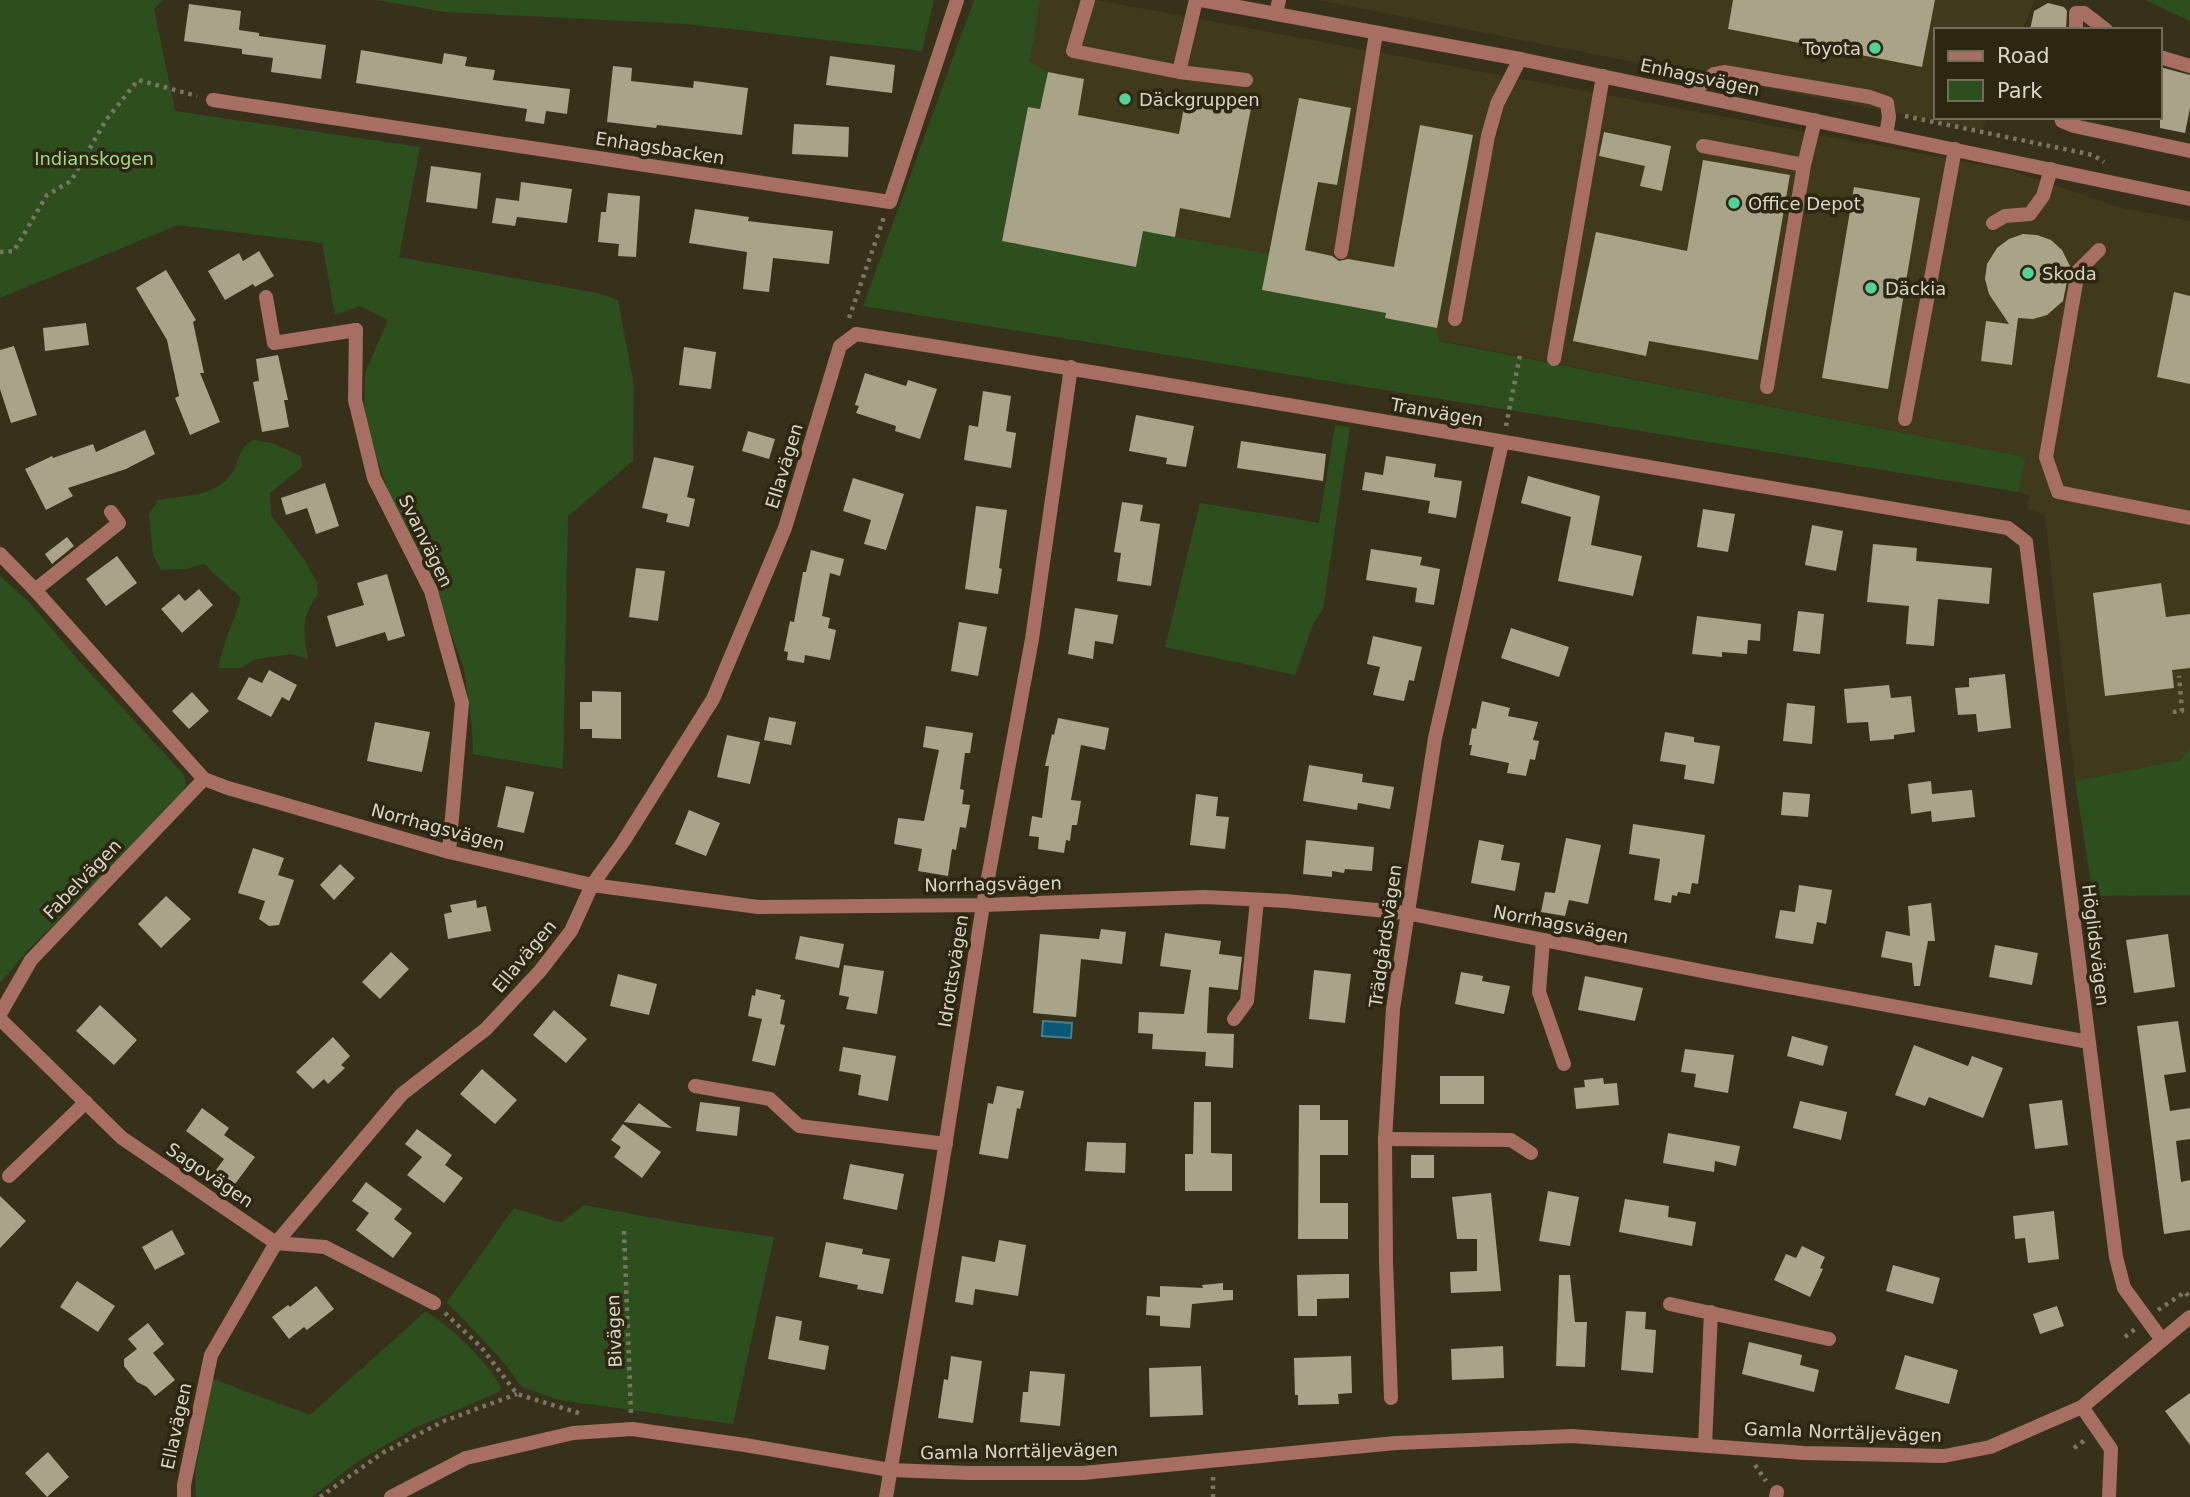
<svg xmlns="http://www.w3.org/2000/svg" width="2190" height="1497" font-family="'DejaVu Sans',sans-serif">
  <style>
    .built { fill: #41391c }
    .green { fill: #2d4f1d }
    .water { fill: #085975; stroke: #477e8e; stroke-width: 2 }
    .building { fill: #a9a389 }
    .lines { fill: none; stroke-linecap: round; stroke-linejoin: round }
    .path { stroke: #7b7664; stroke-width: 4.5; stroke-dasharray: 3.5 5; stroke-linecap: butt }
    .service { stroke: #a76f64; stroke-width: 14 }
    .minor { stroke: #a76f64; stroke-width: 14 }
    .tertiary { stroke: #a76f64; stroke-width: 14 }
    .poi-dot { fill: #52d397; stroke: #2d2711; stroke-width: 2.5 }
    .labels { text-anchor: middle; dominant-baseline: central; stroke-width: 7; stroke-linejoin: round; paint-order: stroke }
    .poi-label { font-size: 18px; fill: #d9d6c8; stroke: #2d2711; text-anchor: start }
    .street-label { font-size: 18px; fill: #d9d6c8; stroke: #2d2711 }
    .park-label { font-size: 18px; fill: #9edc85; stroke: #2d2711 }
  </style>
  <rect width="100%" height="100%" fill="#37311b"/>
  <path class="built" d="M1040,0H1097L2009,170L2118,207L2190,221V748L2180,760L2075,781L2045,514L2027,510L2030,495L2019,492L2024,457L1439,340L1437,328L1385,318L1143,231L1136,267L1002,241L1028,107L1040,109L1048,72L1030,62Z
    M1317,0H2035L2022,30H1936V117H1987L1982,130Z"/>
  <path class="green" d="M0,0H163L154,9L175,111L420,147L399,257L602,294L618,300L634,386L633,461L568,516L563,769L473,754L472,725L464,669L424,562L389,494L364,420L365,373L388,320L360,306L335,315L322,243L178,225L0,298Z
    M377,0H934L922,51L687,24L445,12Z
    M974,0H1040L1030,62L1048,72L1040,109L1028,107L1002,241L1136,267L1143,231L1269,254L1356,307L1365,262L1394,268L1385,318L1437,328L1439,341L2025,457L2019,492L863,306Z
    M2145,0H2190V21Z
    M1335,425L1350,427L1323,609L1313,624L1295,675L1165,647L1200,503L1319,523Z
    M253,440L272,443L301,456L302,467L270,493L271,515L304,559L317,583L318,594C301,617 303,632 308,659L292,654L256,659L241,668H219C222,643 234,622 241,598L204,564L186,569L161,570L153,555L149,514L158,500C183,495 211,498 230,476C241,464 235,450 253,440Z
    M0,576L29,602L79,661L184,775L186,785L175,806L27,951L0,983Z
    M2190,748V895L2093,896L2075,781L2180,760Z
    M584,1205L681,1223L774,1237L733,1424L559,1400L522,1387L501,1359L447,1302L514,1208L561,1223Z
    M426,1311C456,1332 481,1355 501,1386L499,1392L415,1428L357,1462L312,1497H196L195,1472L213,1379L310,1415Z"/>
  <path class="water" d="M1043,1021L1072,1023L1071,1038L1042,1036Z"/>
  <path class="building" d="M1733,0H1935L1922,67L1728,29Z
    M2048,3L2064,7L2067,11L2066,30H2030L2034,11Z
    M189,4L241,11L239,30L259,33V36L326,45L321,79L271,72L273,58L242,54V49L184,41Z
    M361,50L442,64L444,53L467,57L465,66L495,70L493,80L570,89L567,114L546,111L544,124L525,121L527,109L356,83Z
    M830,56L895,65L892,93L826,85Z
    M613,66L632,68L631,81L693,88L694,81L748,88L742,135L657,125L656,128L607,122Z
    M2160,67L2190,75V108L2185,133L2160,128Z
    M1048,72L1084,79L1078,115L1179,134L1186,96L1251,108L1230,218L1180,208L1175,237L1143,231L1136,267L1002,241L1028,107L1040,109Z
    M1299,98L1351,108L1337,185L1318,182L1305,250L1332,256L1339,261L1348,259L1394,267L1420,125L1473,135L1437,328L1385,318L1386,313L1262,290Z
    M794,124L849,127L848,157L792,154Z
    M1604,132L1671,146L1662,191L1640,186L1645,166L1599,156Z
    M1703,160L1790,175L1758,360L1649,341L1646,356L1573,341L1596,232L1687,251Z
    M431,166L481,173L477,209L426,202Z
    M521,182L572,189L567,223L517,217L515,226L492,223L496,198L519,201Z
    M1854,187L1920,198L1888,389L1822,378Z
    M608,193L640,196L636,257L618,256L619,244L598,242L601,212H606Z
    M695,209L749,217L748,221L833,231L829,264L773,258L769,292L743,289L747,252L689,243Z
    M2023,234L2037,235L2051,240L2062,250L2070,266L2063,301L2047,315L2033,319L2018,318L2012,365L1981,361L1986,321L2009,324L1989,294L1985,279L1987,264L1997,248L2009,239Z
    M259,251L274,276L255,287L253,284L225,300L208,271L239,253L243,261Z
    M166,270L196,320L193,322L204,373H200L220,422L190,435L175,398L179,396L167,340L136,288Z
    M2174,292L2190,296V384L2157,377Z
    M86,323L89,345L45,351L43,328Z
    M14,346L37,415L11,423L0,389V350Z
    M684,347L716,352L711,389L679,385Z
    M278,355L288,400H284L289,427L262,432L253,382L259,381L256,359Z
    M865,373L906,386L908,380L937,389L920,439L895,431L896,426L856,413L859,406L855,405Z
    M983,391L1011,396L1006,431L1016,433L1011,468L964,460L969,425L978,427Z
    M1136,415L1194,426L1186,467L1166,464L1167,458L1129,451Z
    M145,430L155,454L126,469L68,488L73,496L46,510L25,469L52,456L53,458L93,444L96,452Z
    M748,431L775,439L769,459L742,451Z
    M1241,441L1326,454L1323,481L1237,468Z
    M1386,456L1436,464L1434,477L1462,481L1456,518L1428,513L1430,501L1362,490L1365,472L1383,475Z
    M654,457L694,466L687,497L695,499L689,527L666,522L668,514L642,508Z
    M1528,476L1600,496L1591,545L1642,556L1633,596L1558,581L1571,517L1521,503Z
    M853,478L904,494L886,550L864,544L871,520L843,511Z
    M325,483L339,526L316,534L307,508L286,515L281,498Z
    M1122,502L1143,505L1140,521L1160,524L1151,586L1117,581L1121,553L1114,552Z
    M976,506L1007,510L999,568L1002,569L998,594L965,589Z
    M1703,509L1735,514L1728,552L1697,547Z
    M1812,525L1843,531L1836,571L1805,565Z
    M67,537L74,546L52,564L45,554Z
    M1873,544L1917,548L1916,561L1992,568L1989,604L1938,599L1934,646L1906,644L1909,606L1867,602Z
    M1371,549L1422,557L1420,565L1440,569L1434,605L1415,602L1417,588L1366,580Z
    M811,550L844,559L840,576L830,573L822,616L830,618L828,628L836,630L830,660L805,655L804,663L787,660L788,652L784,651L790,621L794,622L803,572H806Z
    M117,556L137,583L106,606L86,579Z
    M636,568L665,571L658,621L629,617Z
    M387,574L405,636L388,641L385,632L336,647L327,616L364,605L357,583Z
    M2161,583L2166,617L2190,614V668L2172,670L2174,688L2105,696L2093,593Z
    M199,589L213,605L182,633L161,609L179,594L185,601Z
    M1075,608L1118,615L1113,644L1095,641L1093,659L1068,654Z
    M1798,611L1824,614L1820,654L1793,651Z
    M1697,616L1761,624L1760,641L1748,640L1747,654L1722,652V657L1692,654Z
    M959,622L987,627L978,676L951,671Z
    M1511,628L1569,647L1559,677L1501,658Z
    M1373,636L1422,647L1414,681L1409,680L1404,701L1373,695L1380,667L1367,664Z
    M269,670L297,685L289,701L282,697L271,717L237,699L249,677L262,683Z
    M2005,674L2011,728L1978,732L1976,714L1958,715L1955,688L1969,687V678Z
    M1889,685L1891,698L1911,696L1915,732L1894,735V739L1870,741L1868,722L1847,723L1844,689Z
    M592,691L621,692V739L592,738V729H580V702H592Z
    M192,692L209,711L189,729L172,711Z
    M1482,701L1510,708L1508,716L1538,722L1533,740L1539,741L1535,760L1530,759L1526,776L1507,773L1509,763L1470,755L1472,745H1469L1472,728L1476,729Z
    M1787,703L1815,706L1812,744L1783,741Z
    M769,717L796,722L791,745L764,740Z
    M1058,718L1109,728L1105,750L1081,745L1071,800L1081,801L1077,825H1072L1070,841L1066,840L1064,853L1038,849L1039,837L1029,836L1032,816L1042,818L1049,766H1045L1052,734L1054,735Z
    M375,722L430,732L422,772L367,761Z
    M926,726L973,733L970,753H965L960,789L964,790L962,804L970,805L966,828L960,827L956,850L952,849L948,876L918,871L922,849L894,844L898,818L924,821L939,750L923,747Z
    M1665,732L1694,737V742L1720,746L1714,784L1684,779L1686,765L1660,761Z
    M727,735L760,742L750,784L717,777Z
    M1309,765L1363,774L1362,782L1394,787L1390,809L1358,803L1357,810L1303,801Z
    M1931,781L1932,794L1972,790L1975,817L1932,822L1931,811L1911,814L1908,784Z
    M506,786L534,792L524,833L497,827Z
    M1783,792L1810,794L1808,817L1781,815Z
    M1196,794L1218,797L1216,816L1229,817L1225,849L1190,845Z
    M689,810L720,823L706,856L675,844Z
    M1633,824L1705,835L1698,884L1692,883L1690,894L1678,892L1677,896L1672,895L1671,903L1654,900L1660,859L1629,854Z
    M1566,838L1601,845L1588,904L1569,900L1565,916L1541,912L1545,892L1555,893Z
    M1306,840L1374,847L1372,871L1345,869L1344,873L1332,871V877L1303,874Z
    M1479,840L1504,845L1501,860L1520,863L1515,891L1471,883Z
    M253,848L284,858L278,875L294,880L279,925L269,926L259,919L265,901L238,893Z
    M340,864L355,878L334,900L320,885Z
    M1799,885L1832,890L1826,924L1817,922L1813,944L1775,938L1780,910L1795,912Z
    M166,896L191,919L161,948L138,924Z
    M476,900L477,908L486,906L491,931L448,939L444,914L452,912L450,905Z
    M1931,903L1935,941H1928L1920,986H1914L1912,963L1881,957L1886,931L1910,936L1908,906Z
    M1101,929L1126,932L1122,964L1081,959L1076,1017L1033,1013L1040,934L1099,939Z
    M1165,933L1221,941L1219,954L1242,957L1238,990L1209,987L1207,1033L1234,1034L1233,1068L1205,1066L1206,1052L1152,1049L1153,1034L1138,1033L1139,1012L1184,1014L1191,970L1160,966Z
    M2168,934L2175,987L2134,993L2126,940Z
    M800,936L844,944L839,968L795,959Z
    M1995,945L2038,953L2032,985L1989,977Z
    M391,952L409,969L380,999L362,982Z
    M844,965L884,971L877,1014L846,1009L849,997L839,995Z
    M1314,970L1351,974L1345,1023L1309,1019Z
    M1461,972L1483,976L1482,981L1510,986L1504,1014L1455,1004Z
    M618,974L657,984L649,1015L610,1006Z
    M1585,976L1643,988L1635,1021L1578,1010Z
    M756,989L781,995L780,999L785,1000L780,1024L785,1025L775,1066L752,1061L762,1019L748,1016L752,995L755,996Z
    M100,1005L137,1040L114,1065L76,1031Z
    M554,1010L587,1039L566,1063L533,1035Z
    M2178,1021L2186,1072L2164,1075L2170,1111L2190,1108V1139L2176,1141L2181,1182L2190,1180V1230L2164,1234L2137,1026Z
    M1792,1036L1828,1046L1823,1066L1787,1056Z
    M333,1037L350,1056L341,1065L345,1068L328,1084L324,1079L313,1089L296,1072Z
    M1914,1045L1968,1066L1972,1056L2003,1068L1983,1118L1929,1097L1925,1106L1895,1095Z
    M843,1047L896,1056L888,1101L858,1095L861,1075L839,1071Z
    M1685,1049L1734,1055L1728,1093L1694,1087L1696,1074L1681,1072Z
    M482,1069L517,1100L495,1124L460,1094Z
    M1440,1076H1484V1104H1440Z
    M1603,1078L1604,1084L1617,1083L1619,1105L1576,1109L1574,1088L1585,1087L1584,1080Z
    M997,1086L1024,1091L1020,1109L1017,1108L1008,1159L979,1154L988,1103L993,1104Z
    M2062,1100L2068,1145L2035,1149L2029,1104Z
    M1800,1101L1847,1112L1841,1140L1793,1128Z
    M700,1102L740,1107L737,1136L696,1131Z
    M1194,1102H1211V1153L1232,1154V1191H1185V1154H1193Z
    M639,1103L672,1128L624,1122Z
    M1299,1105H1320V1120H1348V1155H1320V1203H1348V1239H1298Z
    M202,1108L229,1128L224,1135L255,1157L235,1184L216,1170L224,1159L186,1131Z
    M623,1124L661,1152L642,1178L614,1157L621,1147L611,1140Z
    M417,1129L452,1155L445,1165L463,1178L444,1203L407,1175L422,1157L405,1144Z
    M1668,1133L1740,1146L1736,1166L1715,1161L1714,1172L1663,1163Z
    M1087,1142L1126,1143L1125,1173L1085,1171Z
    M1411,1155H1434V1178H1411Z
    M850,1164L904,1174L897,1210L843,1199Z
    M366,1182L402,1209L394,1219L412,1233L393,1258L356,1230L369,1213L352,1201Z
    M1548,1191L1579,1197L1570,1246L1539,1241Z
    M1491,1193L1501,1291L1451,1293L1450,1272L1477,1271V1239H1457L1452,1197Z
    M0,1196L26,1221L0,1248Z
    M1625,1199L1669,1206L1668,1217L1696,1222L1692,1246L1619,1232Z
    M2054,1211L2059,1259L2028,1263L2025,1238L2015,1239L2013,1216Z
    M172,1230L185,1254L155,1270L142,1247Z
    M999,1240L1026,1245L1018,1296L975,1289L973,1305L955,1302L962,1256L995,1262Z
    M826,1242L863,1249L862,1254L890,1259L883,1294L857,1289L858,1285L819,1277Z
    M1802,1246L1825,1257L1820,1268L1823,1269L1810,1297L1774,1280L1786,1254L1796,1258Z
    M1893,1265L1940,1278L1933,1304L1886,1291Z
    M1339,1274H1349V1298L1317,1299V1316H1298L1297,1275Z
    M1559,1275H1570L1575,1322H1587L1585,1367L1556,1366Z
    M77,1281L115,1306L98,1332L60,1307Z
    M1223,1283V1290H1233V1300L1192,1304L1190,1328L1160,1326V1316L1146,1315L1147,1296L1160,1297V1286L1203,1288L1202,1285Z
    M316,1286L334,1309L307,1330L304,1327L289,1339L272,1317L288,1305L290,1307Z
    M2057,1306L2064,1326L2040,1334L2033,1314Z
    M1626,1311L1646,1312L1645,1329L1656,1330L1653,1373L1621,1370Z
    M776,1316L802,1321L799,1340L829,1346L825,1370L768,1359Z
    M148,1323L164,1344L153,1353L175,1380L155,1396L147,1387L137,1382L124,1366V1359L137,1349L128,1339Z
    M1749,1342L1802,1355L1800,1365L1819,1370L1814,1392L1742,1374Z
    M1503,1346L1504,1378L1452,1380L1451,1349Z
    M1905,1355L1958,1370L1949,1404L1895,1389Z
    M951,1356L982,1361L973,1423L938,1418L944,1379L948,1380Z
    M1351,1356L1352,1393L1338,1394L1339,1404L1298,1405V1395H1295L1294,1358Z
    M1201,1366L1203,1415L1150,1417L1149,1368Z
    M1030,1371L1065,1374L1060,1426L1020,1422L1023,1392H1028Z
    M2190,1393V1445L2165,1411Z
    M48,1452L69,1477L47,1497L25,1473Z"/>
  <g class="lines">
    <path class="path" d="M1905,116L2093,155L2104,162
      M0,252L14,251L47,195L71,181L106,120L138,80L197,96
      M849,318L884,217
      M1506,426L1520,355
      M2173,712L2182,711L2179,676
      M624,1231L631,1413
      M2158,1310L2185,1292L2190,1298
      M445,1313L481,1347L517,1394L582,1414
      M2125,1337L2135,1329
      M2074,1448L2085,1440
      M1755,1465L1766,1481
      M1213,1477V1497
      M320,1497L384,1452L444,1421L517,1394"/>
    <path class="service" d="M1088,0L1073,51L1179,72L1246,80
      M1276,14L1279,0
      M2076,30V13H2084L2106,30
      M2160,57L2190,66
      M1179,72L1196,0
      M1690,94L1714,74L1724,72L1870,97L1887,103L1889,117L1886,135
      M2061,117L2062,121L2074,126L2190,151
      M1703,146L1804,165
      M1993,223L2005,216L2030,214L2043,196L2051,169
      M2099,250L2078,271L2046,457L2058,492L2190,518
      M1341,252L1376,33
      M266,297L274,343L356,330
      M1455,319L1488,136L1497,104L1520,59
      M1554,359L1603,76
      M1767,387L1804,165L1815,120
      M1905,419L1955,149
      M1543,940L1539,992L1564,1064
      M1234,1019L1247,1001L1257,900
      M695,1086L770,1099L799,1126L946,1144
      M1385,1139L1511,1140L1531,1153
      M9,1176L86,1102"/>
    <path class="minor" d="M213,100L890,202L957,0
      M356,330L355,400L374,478L431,591L462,703L449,852
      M0,554L35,590L204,779L228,788L449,852L592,885L758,907L983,905L1204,897L1286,901L1406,913L1717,974L2089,1042
      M35,590L119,523L111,512
      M0,1014L31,960L204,779
      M0,1019L122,1138L276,1243L325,1247L434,1303
      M1670,1304L1829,1339
      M1391,1398L1386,1262L1385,1139L1393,1009L1435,738L1502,443
      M2082,1407L2111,1449L2109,1497
      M1705,1445L1711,1312
      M184,1497V1485L211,1355L276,1243L402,1094L486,1029L540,971L571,931L592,885L623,842L713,699L785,528L840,346L856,334C1241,394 1624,464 2008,528L2026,542L2116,1257L2124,1288L2162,1340
      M886,1497L936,1204L983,905L1032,639L1071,367
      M1776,1497L1777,1492"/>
    <path class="tertiary" d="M1201,0L1520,59L2190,199
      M391,1497L466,1458L573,1433L632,1429L745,1445L890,1470L969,1473H1083L1396,1443L1572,1436L1804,1453L1944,1456L1990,1447L2082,1407L2190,1317"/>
  </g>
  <g class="poi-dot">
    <circle cx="1875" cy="48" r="7"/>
    <circle cx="1125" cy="99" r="7"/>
    <circle cx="1734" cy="203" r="7"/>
    <circle cx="2028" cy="273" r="7"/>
    <circle cx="1871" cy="288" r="7"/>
  </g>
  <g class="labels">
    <g class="poi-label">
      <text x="1861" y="48" text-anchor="end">Toyota</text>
      <text x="1139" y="99">Däckgruppen</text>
      <text x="1748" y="203">Office Depot</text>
      <text x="2042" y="273">Skoda</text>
      <text x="1885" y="288">Däckia</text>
    </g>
    <g class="street-label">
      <text transform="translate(1700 77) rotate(12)">Enhagsvägen</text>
      <text transform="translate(660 148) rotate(9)">Enhagsbacken</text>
      <text transform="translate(1437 412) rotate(10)">Tranvägen</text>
      <text transform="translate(784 466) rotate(-73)">Ellavägen</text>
      <text transform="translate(426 541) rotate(64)">Svanvägen</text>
      <text transform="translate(438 827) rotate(15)">Norrhagsvägen</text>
      <text transform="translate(82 879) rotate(-46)">Fabelvägen</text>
      <text transform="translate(993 884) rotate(-1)">Norrhagsvägen</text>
      <text transform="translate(1561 924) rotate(11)">Norrhagsvägen</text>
      <text transform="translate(1385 936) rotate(-82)">Trädgårdsvägen</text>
      <text transform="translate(2096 945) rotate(83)">Höglidsvägen</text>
      <text transform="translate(524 956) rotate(-50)">Ellavägen</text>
      <text transform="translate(953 971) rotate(-81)">Idrottsvägen</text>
      <text transform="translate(210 1175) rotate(34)">Sagovägen</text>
      <text transform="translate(614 1331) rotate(-92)">Bivägen</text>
      <text transform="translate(176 1426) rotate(-78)">Ellavägen</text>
      <text transform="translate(1843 1432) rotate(2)">Gamla Norrtäljevägen</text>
      <text transform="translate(1019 1451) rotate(-1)">Gamla Norrtäljevägen</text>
    </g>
    <g class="park-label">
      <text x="94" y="158">Indianskogen</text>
    </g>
  </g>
  <rect x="1934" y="28" width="228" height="91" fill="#2d2711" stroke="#726d5a" stroke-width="2"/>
  <rect x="1948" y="51" width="35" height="10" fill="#a76f64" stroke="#726d5a" stroke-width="2"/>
  <text x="1997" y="63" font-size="21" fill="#d9d6c8">Road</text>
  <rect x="1948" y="80" width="35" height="21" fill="#2d4f1d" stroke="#726d5a" stroke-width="2"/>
  <text x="1997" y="98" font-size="21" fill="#d9d6c8">Park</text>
</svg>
